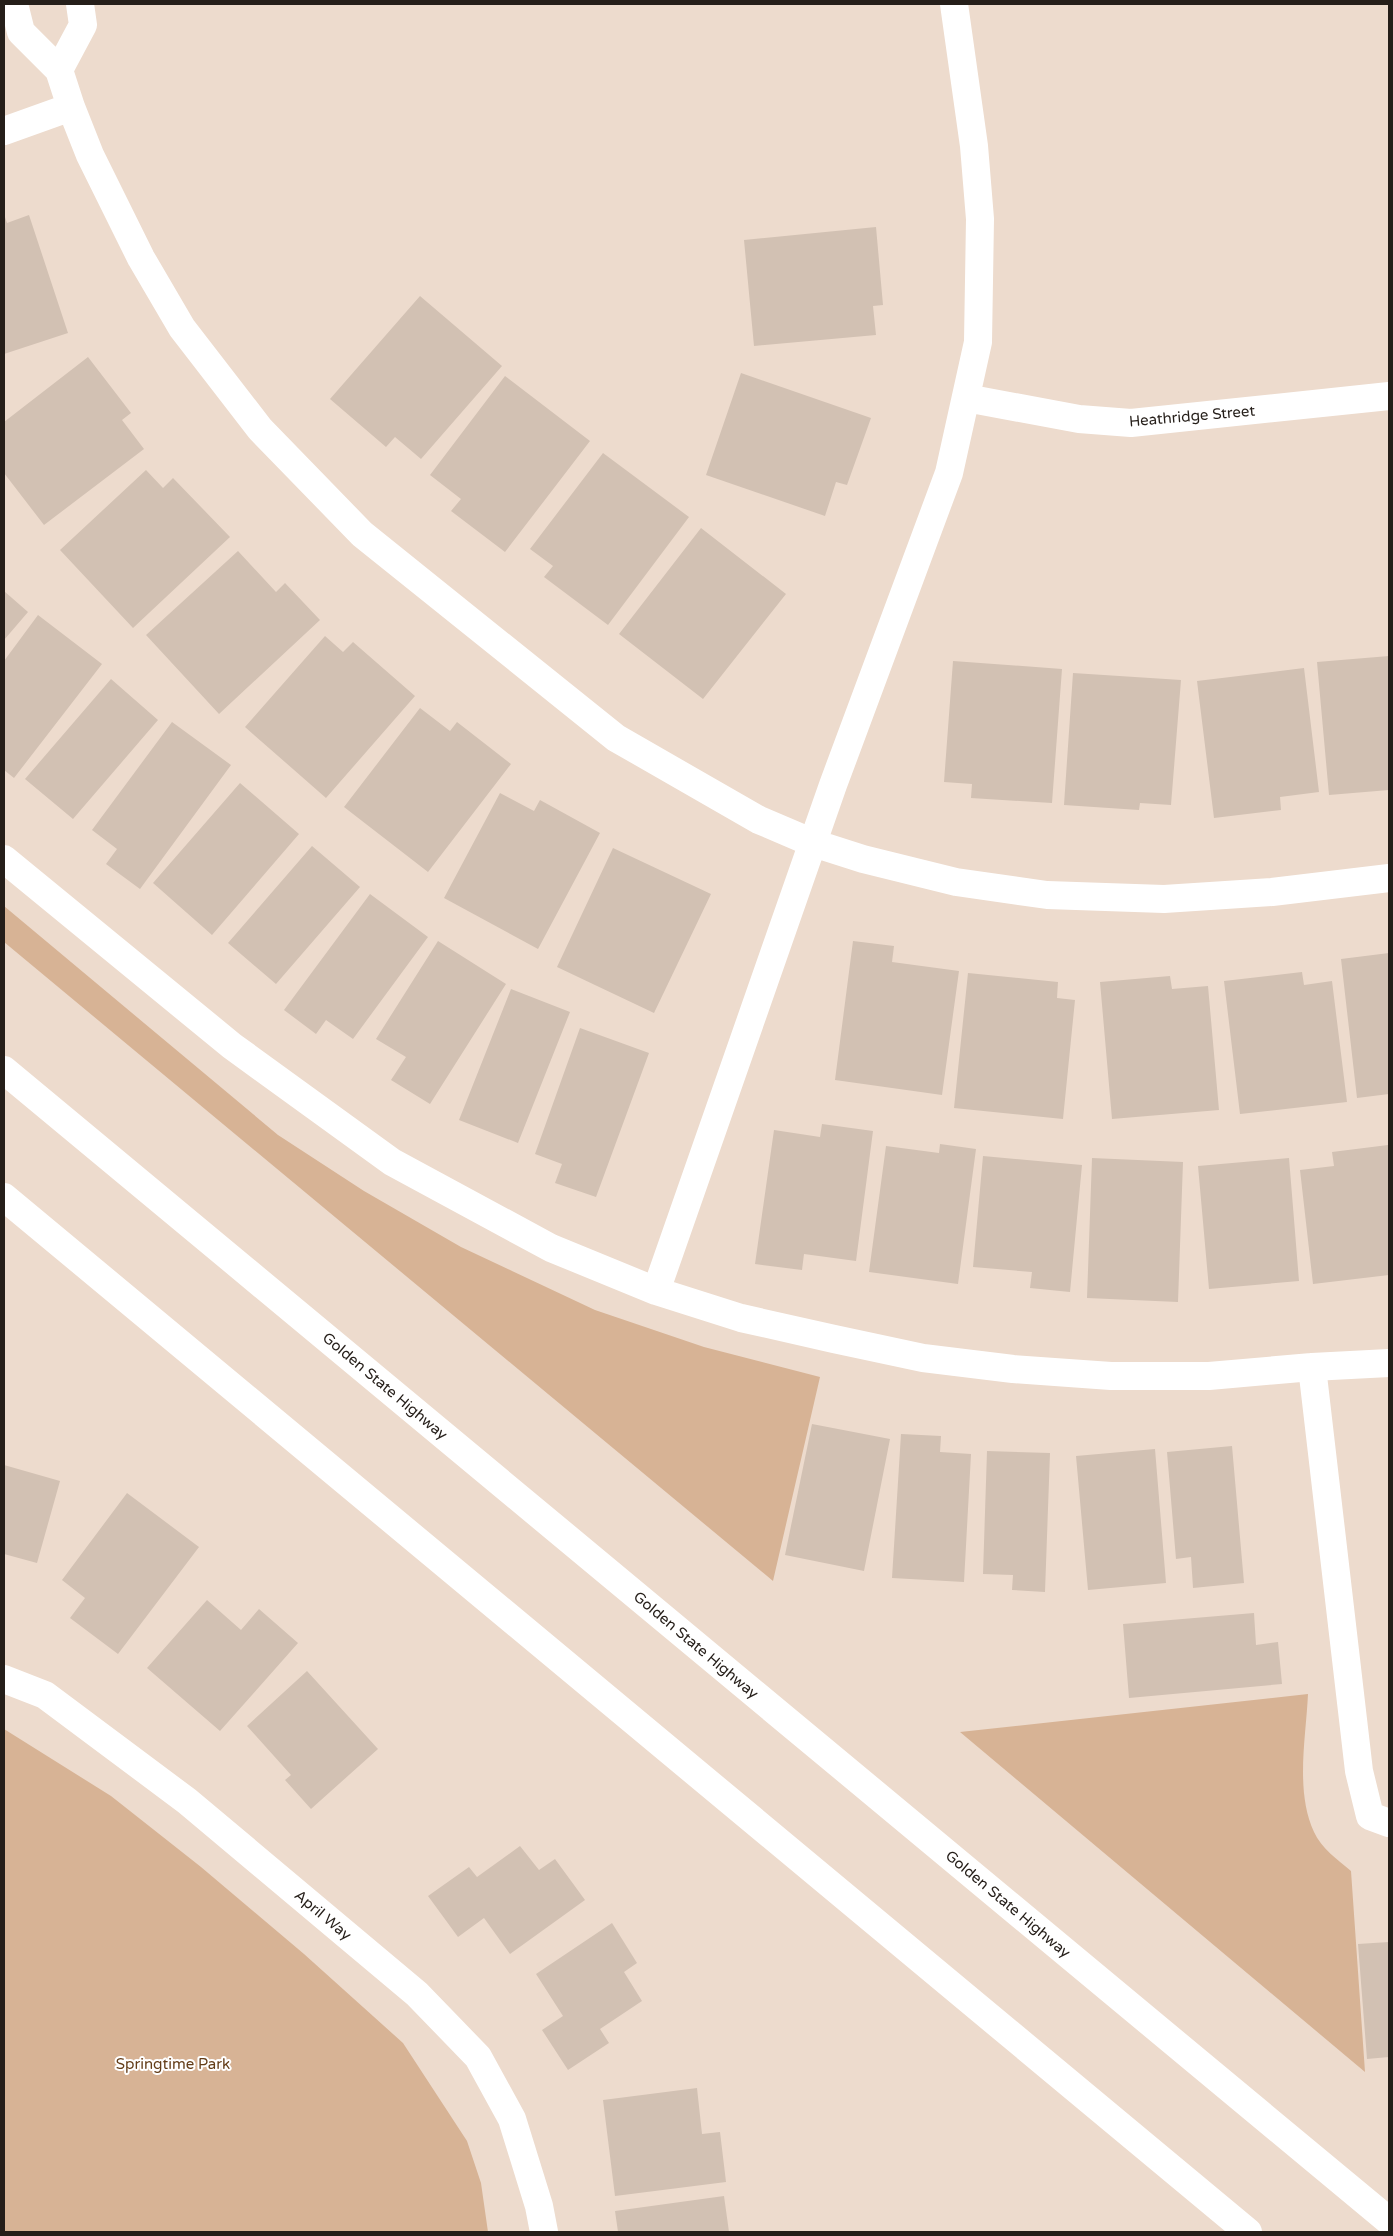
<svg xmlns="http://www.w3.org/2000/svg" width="1393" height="2236" font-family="'Varela Round',sans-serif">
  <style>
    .green { fill: #d7b395 }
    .building { fill: #d2c1b3 }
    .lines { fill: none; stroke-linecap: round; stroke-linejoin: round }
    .street { stroke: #fff; stroke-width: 28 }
    .highway { stroke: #fff; stroke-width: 28 }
    .labels { text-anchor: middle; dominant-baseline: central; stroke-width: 4; stroke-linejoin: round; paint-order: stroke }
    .street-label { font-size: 15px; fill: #251e19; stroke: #fff }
    .park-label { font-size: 15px; fill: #633d18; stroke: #fff }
  </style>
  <rect width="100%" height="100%" fill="#eddbcd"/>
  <path class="green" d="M4,906L278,1135L364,1191L461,1247L595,1310L704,1347L820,1377L773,1581L4,942Z
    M1308,1694C1306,1738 1295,1791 1314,1832C1321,1848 1338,1860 1351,1871L1365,2072L960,1732Z
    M4,1729L111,1796L201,1867L304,1954L403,2043L467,2141L481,2183L488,2232H4Z"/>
  <path class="building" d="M4,214L7,223L29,215L68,333L4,354Z
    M876,227L883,305L873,306L876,335L754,346L744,240Z
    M420,296L502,366L421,459L395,437L386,447L330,399Z
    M88,357L131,413L122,420L144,449L44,525L4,473V422Z
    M741,373L871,418L847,485L836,482L825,516L706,475Z
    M505,376L590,441L505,552L451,511L461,499L430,475Z
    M603,453L689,517L608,625L544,577L553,566L530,549Z
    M146,470L163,488L173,478L230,537L133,628L60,550Z
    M701,528L786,594L703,699L619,634Z
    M238,551L276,592L285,583L320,620L219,714L146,635Z
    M4,591L28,612L4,640Z
    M38,615L102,664L14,778L4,770V661Z
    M325,636L343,652L353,642L415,696L326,798L245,727Z
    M1389,656V790L1329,795L1317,662Z
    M953,661L1062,669L1052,803L971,798L972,784L944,782Z
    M1304,668L1319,792L1280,797L1281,810L1214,818L1197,681Z
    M1073,673L1181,680L1171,805L1140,803L1139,810L1064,805Z
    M111,679L158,720L73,819L25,779Z
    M420,708L450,731L457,722L511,764L428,872L344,807Z
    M172,722L231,765L140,889L106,864L117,849L92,830Z
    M240,783L299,834L212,935L153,883Z
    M500,793L534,811L540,800L600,833L538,949L444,898Z
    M312,846L360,887L276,984L228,943Z
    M613,848L711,894L654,1013L557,967Z
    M370,894L428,937L353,1039L326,1020L316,1034L284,1010Z
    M438,941L506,984L430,1104L391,1080L406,1057L376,1039Z
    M853,941L894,946L892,962L959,971L942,1095L835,1080Z
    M1389,953V1094L1357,1098L1341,959Z
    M1302,972L1304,985L1332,981L1347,1102L1240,1114L1224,981Z
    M968,973L1058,982L1057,998L1075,1000L1063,1119L954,1108Z
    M1170,976L1172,989L1208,986L1219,1110L1112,1119L1100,982Z
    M511,989L570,1012L518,1143L459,1120Z
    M580,1028L649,1053L596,1197L555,1183L562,1164L535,1154Z
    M822,1124L873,1131L856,1261L804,1254L802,1270L755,1264L774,1130L820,1137Z
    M940,1144L976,1149L958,1284L869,1272L886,1146L939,1153Z
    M1388,1145L1389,1275L1313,1284L1300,1170L1334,1166L1332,1152Z
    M983,1156L1082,1165L1070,1292L1030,1288L1032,1272L973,1267Z
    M1092,1158L1183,1162L1178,1302L1087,1298Z
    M1289,1158L1299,1281L1209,1289L1198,1166Z
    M812,1424L890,1439L864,1571L785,1555Z
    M901,1434L941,1436L940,1452L971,1454L964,1582L892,1578Z
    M1232,1446L1244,1583L1193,1588L1191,1557L1176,1559L1167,1452Z
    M1155,1449L1166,1583L1088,1590L1076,1456Z
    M987,1451L1050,1453L1045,1592L1012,1590L1013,1575L983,1574Z
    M4,1465L60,1481L37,1563L4,1554Z
    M127,1493L199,1547L118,1654L70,1618L85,1598L62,1580Z
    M207,1600L241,1630L259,1609L298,1643L220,1731L147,1668Z
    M1254,1613L1256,1645L1278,1642L1282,1684L1129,1698L1123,1624Z
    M307,1671L378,1749L311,1809L285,1780L291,1775L247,1726Z
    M520,1846L539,1870L555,1859L585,1900L510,1954L484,1918L458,1937L428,1896L469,1867L477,1877Z
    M612,1923L637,1963L624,1972L642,2001L600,2029L609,2043L568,2070L542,2030L563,2016L536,1974Z
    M1389,1942V2057L1367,2059L1358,1944Z
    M697,2088L702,2134L720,2132L726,2182L615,2196L603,2100Z
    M724,2196L729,2232H618L615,2211Z"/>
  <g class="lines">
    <path class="street" d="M14,4L21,32L59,70L71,107L90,155L141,258L182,328L260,429L362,534L616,738L759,820L813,843L863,859L956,882L1047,895L1164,899L1272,892L1389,878
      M59,70L83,25L80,4
      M4,131L71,107
      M966,398L1079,419L1131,423L1389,396
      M4,859L232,1046L392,1162L551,1248L656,1291L741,1318L834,1339L923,1358L1013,1369L1111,1376H1209L1312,1367L1389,1363
      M656,1291L833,785L949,473L978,342L980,219L974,146L954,4
      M1312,1367L1359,1771L1370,1816L1389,1823
      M4,1679L45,1695L187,1801L417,1994L478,2057L512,2119L539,2206L544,2232"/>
    <path class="highway" d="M4,1070L1389,2221
      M4,1197L1248,2232"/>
  </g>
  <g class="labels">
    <g class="street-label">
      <text transform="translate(1192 416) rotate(-5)">Heathridge Street</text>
      <text transform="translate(385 1386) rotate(40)">Golden State Highway</text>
      <text transform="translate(696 1645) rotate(40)">Golden State Highway</text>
      <text transform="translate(1008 1904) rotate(40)">Golden State Highway</text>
      <text transform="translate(323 1915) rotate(40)">April Way</text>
    </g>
    <g class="park-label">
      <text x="173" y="2064">Springtime Park</text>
    </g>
  </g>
  <rect width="1393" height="2236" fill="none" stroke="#251e19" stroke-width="10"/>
</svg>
